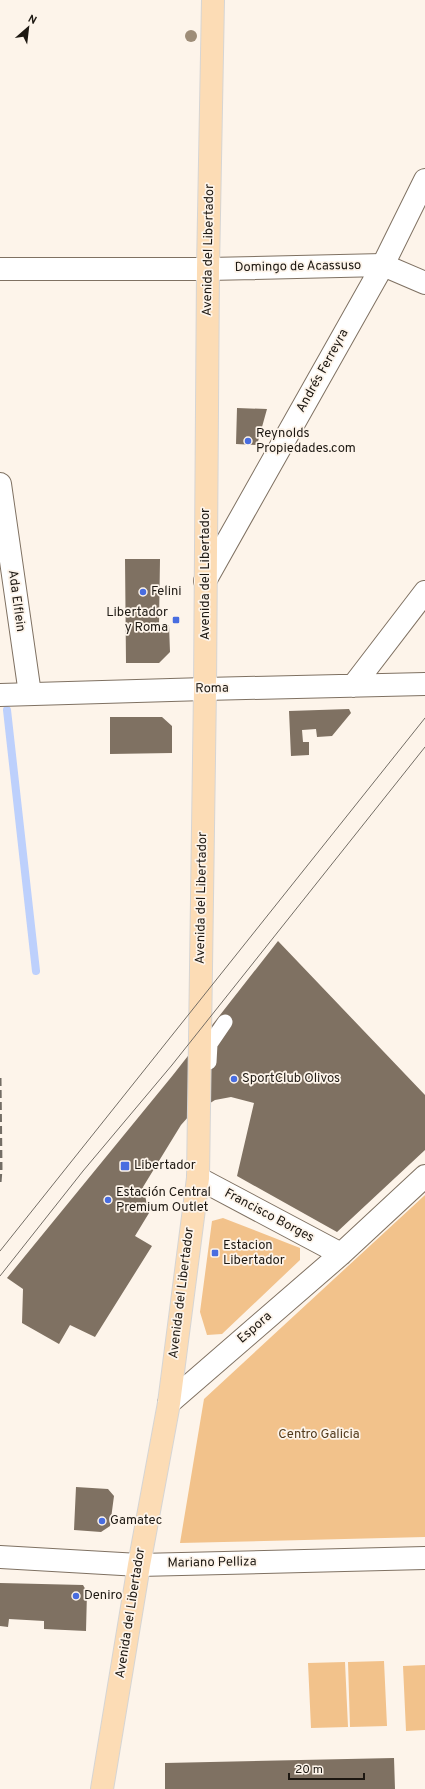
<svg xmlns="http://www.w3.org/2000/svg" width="425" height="1789" font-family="Overpass,sans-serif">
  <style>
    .green { fill: #f2c28b }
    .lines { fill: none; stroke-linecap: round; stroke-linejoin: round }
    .stream { stroke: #bdd0fc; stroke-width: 8 }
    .building { fill: #7f7162 }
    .lane-casing { stroke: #7f7162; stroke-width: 16 }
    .street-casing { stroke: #7f7162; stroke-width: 24 }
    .secondary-casing { stroke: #7f7162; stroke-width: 24 }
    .primary-casing { stroke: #d6d5d4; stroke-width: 24 }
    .lane { stroke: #fff; stroke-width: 15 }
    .street { stroke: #fff; stroke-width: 22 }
    .secondary { stroke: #fff; stroke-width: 22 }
    .primary { stroke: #fcdcb5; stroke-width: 22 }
    .tram { stroke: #736d65; stroke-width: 1 }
    .rail { stroke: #736d65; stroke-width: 3; stroke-dasharray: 8 4; stroke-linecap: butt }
    .tree { fill: #9e8d78 }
    .poi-dot { fill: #496de0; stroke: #fdf4ea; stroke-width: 1.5 }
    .labels { text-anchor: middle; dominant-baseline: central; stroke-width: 3.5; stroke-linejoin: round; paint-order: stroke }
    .street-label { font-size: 13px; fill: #1d1812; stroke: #fdf4ea }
    .poi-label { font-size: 13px; fill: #1d1812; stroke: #fdf4ea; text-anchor: start }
    .park-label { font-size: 13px; fill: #51391b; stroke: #fdf4ea }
  </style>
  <rect width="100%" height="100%" fill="#fdf4ea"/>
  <path class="green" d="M425,1195V1537L180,1543L204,1399Z
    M223,1218L300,1248V1260L222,1334L207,1335L200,1312L212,1221Z
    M384,1661L387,1726L350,1727L348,1662Z
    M345,1662L348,1727L311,1728L308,1663Z
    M425,1665V1730L406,1731L403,1666Z"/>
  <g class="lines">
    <path class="stream" d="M7,710L36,971"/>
  </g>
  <path class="building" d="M237,408L267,409L257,445L236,444Z
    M125,559H160L159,625H169L170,652L159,663H126Z
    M349,709L351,713L332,736L317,737L316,729L302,730L303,742H309V755L291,756L289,711Z
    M110,717H162L172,726V753L110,754Z
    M278,941L425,1095V1150L337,1232L237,1176L254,1103L231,1097L215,1100L189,1116L181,1125L143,1187L149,1213L135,1236L152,1246L95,1337L70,1325L59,1344L22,1323L23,1289L7,1278L173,1075Z
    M76,1487L108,1489L114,1496L110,1526L101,1532L74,1530Z
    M0,1583L83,1585L87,1592L86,1631L44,1629V1621L9,1619L8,1627L0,1626Z
    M394,1758L395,1789H165V1763Z"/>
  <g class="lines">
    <defs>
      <path id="lane" d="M209,1062L210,1044L225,1022"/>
      <path id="street" d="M425,180L383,265L425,283
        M0,484L30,694
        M353,686L425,592
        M205,689L425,684
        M198,1178L341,1254
        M169,1403L341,1254L425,1176
        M0,1557L139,1565L425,1558"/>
      <path id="secondary" d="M0,269H208L383,265
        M205,581L383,265
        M0,695L205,689"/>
      <path id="primary" d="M102,1789L139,1565L169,1403L198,1178L205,689L208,269L213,0"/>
    </defs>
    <use href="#lane" class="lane-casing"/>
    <use href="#street" class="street-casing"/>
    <use href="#secondary" class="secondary-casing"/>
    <use href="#primary" class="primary-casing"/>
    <use href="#lane" class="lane"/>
    <use href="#street" class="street"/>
    <use href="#secondary" class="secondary"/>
    <use href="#primary" class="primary"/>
    <path class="tram" d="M0,1251L425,718
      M0,1276L83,1171L172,1065L425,747"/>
    <path class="rail" d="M0,1078L1,1169L0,1183"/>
  </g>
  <circle class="tree" cx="191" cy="36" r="6"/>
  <g class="poi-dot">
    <circle cx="248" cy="441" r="4"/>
    <circle cx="143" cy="592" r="4"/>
    <rect x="172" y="616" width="8" height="8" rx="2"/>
    <circle cx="234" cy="1079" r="4"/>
    <rect x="120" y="1161" width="10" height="10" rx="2"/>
    <circle cx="108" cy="1200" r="4"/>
    <rect x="211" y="1249" width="8" height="8" rx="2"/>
    <circle cx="102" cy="1521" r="4"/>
    <circle cx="76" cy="1596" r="4"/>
  </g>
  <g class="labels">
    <g class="street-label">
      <text transform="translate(209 250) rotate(-89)">Avenida del Libertador</text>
      <text transform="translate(298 267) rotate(-1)">Domingo de Acassuso</text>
      <text transform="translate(323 371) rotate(-61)">Andrés Ferreyra</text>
      <text transform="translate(206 574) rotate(-90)">Avenida del Libertador</text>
      <text transform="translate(16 601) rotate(82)">Ada Elflein</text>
      <text transform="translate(212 689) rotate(-1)">Roma</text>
      <text transform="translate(202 898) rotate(-89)">Avenida del Libertador</text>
      <text transform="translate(269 1216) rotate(28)">Francisco Borges</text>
      <text transform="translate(182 1293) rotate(-83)">Avenida del Libertador</text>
      <text transform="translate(255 1328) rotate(-41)">Espora</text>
      <text transform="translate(212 1563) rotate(-1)">Mariano Pelliza</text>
      <text transform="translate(131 1613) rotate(-81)">Avenida del Libertador</text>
    </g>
    <g class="poi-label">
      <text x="256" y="434">Reynolds<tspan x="256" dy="15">Propiedades.com</tspan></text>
      <text x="151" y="592">Felini</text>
      <text x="168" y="613" text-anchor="end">Libertador<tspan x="168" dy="15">y Roma</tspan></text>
      <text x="242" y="1079">SportClub Olivos</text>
      <text x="134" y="1166">Libertador</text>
      <text x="116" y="1193">Estación Central<tspan x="116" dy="15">Premium Outlet</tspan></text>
      <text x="223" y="1246">Estacion<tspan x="223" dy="15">Libertador</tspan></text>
      <text x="110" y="1521">Gamatec</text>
      <text x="84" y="1596">Deniro</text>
    </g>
    <g class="park-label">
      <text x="319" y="1435">Centro Galicia</text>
    </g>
  </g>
  <g transform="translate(28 28) rotate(28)" stroke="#fdf4ea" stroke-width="3" paint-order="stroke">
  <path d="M0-3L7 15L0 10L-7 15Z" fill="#1d1812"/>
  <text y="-6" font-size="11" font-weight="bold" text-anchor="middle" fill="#1d1812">N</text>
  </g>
  <path d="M289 1773v6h75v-6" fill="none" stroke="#1d1812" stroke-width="2"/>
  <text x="295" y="1773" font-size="12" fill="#1d1812" stroke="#fdf4ea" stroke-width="3" paint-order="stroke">20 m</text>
</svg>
